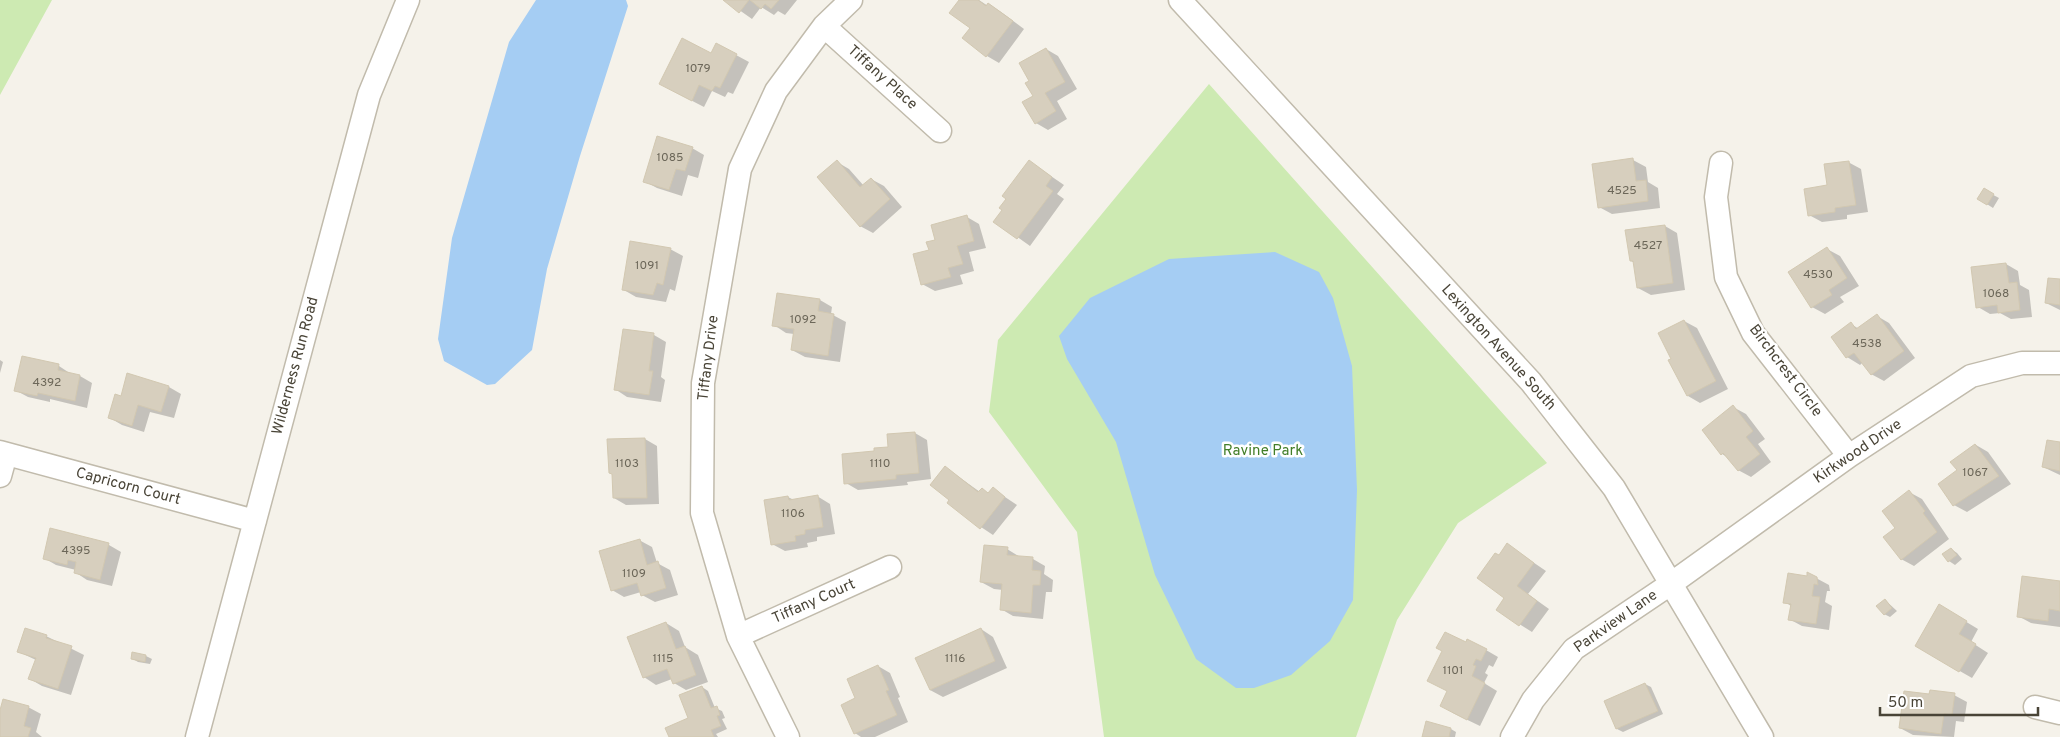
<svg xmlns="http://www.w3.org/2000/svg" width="2060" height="737" font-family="Overpass,sans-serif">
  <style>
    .green { fill: #cdeab2 }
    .water { fill: #a5cdf3 }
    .shadow { fill: #0003 }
    .building { fill: #d7cfbe; stroke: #d2c8b1 }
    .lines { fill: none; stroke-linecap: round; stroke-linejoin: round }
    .minor-casing { stroke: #c1bbac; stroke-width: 25 }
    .minor { stroke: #fff; stroke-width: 22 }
    .labels { text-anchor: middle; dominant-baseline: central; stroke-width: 5; stroke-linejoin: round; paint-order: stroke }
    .number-label { font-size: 12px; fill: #6c6759 }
    .street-label { font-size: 15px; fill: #494437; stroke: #fff }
    .park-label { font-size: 15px; fill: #427e28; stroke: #fff }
  </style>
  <rect width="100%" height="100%" fill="#f5f2ea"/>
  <path class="green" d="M0,0H52L0,95Z
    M1209,84L1547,463L1458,523L1397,620L1356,737H1104L1077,532L989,412L998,340Z"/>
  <path class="water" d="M536,0H626L628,6L580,156L547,269L532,350L495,384L487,385L444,361L438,339L452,238L509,42Z
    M1275,252L1319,272L1333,298L1352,366L1357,490L1353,600L1330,641L1291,675L1254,688H1236L1196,659L1155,575L1116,442L1067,359L1059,336L1090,298L1169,259Z"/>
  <path class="shadow" d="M725,0H797L785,15L778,11L774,15L761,7L752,19Z
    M960,0H979L988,6L989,4L1001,12L1024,29L999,63L987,56L971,28Z
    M1046,49L1058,56L1077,89L1057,101L1067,119L1048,130L1036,123L1035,96L1031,82Z
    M711,54L736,55L749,62L733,94L728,92L725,97L712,91L704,107L673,91Z
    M692,148L704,155L698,178L688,175L682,196L657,188L644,181Z
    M1633,160L1646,167L1648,182L1658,188L1660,208L1612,214L1599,207Z
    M1029,161L1064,185L1057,194L1064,199L1030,246L995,221L1004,210Z
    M837,162L849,169L864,186L871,179L884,186L902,207L873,233L860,226Z
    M1848,162L1861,169L1868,212L1847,215V219L1822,222L1809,215L1829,186Z
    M1984,190L1999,198L1993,208L1979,199Z
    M967,217L979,224L986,248L969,252L974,271L960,275L963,284L935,291L922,284L936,241Z
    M1665,226L1677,233L1685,290L1651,295L1638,288L1635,263L1631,261Z
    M670,249L683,256L675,291L670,289L666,302L636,297L624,290Z
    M1827,249L1840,256L1859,286L1840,297L1844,302L1825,314L1812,307L1790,273Z
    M2006,264L2018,271L2020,285L2029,290L2032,317L2011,319L2000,313L1990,314L1978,307Z
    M2060,280V310L2046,303Z
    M820,300L832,307L831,314L846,322L840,362L805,357L792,350L794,334L786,333L774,325Z
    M1877,316L1889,323L1915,358L1884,381L1871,374L1863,362L1860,365L1847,357L1832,337L1851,324L1859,329Z
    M1684,321L1697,328L1728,389L1700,403L1688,396L1673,359Z
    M654,335L666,342L661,377L665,380L661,402L627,397L615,389Z
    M23,358L59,366L71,374L80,376L92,383L87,408L50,399V402L28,397L15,390Z
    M0,360L3,362L0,373Z
    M169,387L181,394L174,418L150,412L144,432L122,425L110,418L122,397Z
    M1733,407L1746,414L1765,439L1758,444L1771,462L1751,477L1738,470L1729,458L1722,454Z
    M915,433L927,440L931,479L907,482L908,485L858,490L846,483L875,452L889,448Z
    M645,439L657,446L659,504L626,505L614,498L613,475Z
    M2060,444V475L2043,467Z
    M1976,445L1988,452L2011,484L1967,512L1954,505L1958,471Z
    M945,467L980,492L989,494L993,489L1017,505L993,535L981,527L951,500Z
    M1909,492L1922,499L1949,539L1914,566L1901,559L1897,528Z
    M817,496L830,504L835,534L817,537V541L807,543L808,547L785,551L772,544L788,497L794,500Z
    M51,530L109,545L121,552L112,586L87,580L75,572L76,570L56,565L44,558Z
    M639,540L652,547L657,563L670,570L678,595L655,602L642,595L641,592L624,597L612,590Z
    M1508,545L1546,571L1528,594L1549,609L1532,632L1497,610L1506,597L1499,557Z
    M1007,549L1020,557L1033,559L1045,566L1044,574L1053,580L1052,592H1046L1043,619L1013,616L1001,609L1003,590L994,589L981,582Z
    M1951,549L1957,553L1962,559L1955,565L1949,561L1944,555Z
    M1816,578L1829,585L1830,591H1827L1825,602L1832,606L1829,630L1802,626L1789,619L1791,606L1785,602Z
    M2060,582V627L2031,623L2018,616Z
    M1885,600L1897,611L1890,617L1884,614Z
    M1940,606L1978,629L1971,642L1988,653L1972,678L1916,646Z
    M666,623L679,631L685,647L698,655L708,682L686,690L674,683L672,679L656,685L644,677Z
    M981,629L993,637L1007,668L943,697L930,690Z
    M46,636L84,655L71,695L42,686L30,679L36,660L19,652Z
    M1466,644L1486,650L1498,657L1493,667L1489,665L1485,673L1488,675L1484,683L1497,691L1480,726L1453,713Z
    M146,656L152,659L150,664L138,662L133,659Z
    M878,666L890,673L900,697L898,698L908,722L875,737H861L855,733L857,699Z
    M1645,684L1651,687L1663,714L1623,732L1617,729L1605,702Z
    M702,687L708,691L715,708L722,711L725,718L722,719L727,729L716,734L718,737H670L690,719Z
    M1954,695L1967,702L1964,722L1956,721L1954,737L1913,735L1900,728L1930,696Z
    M28,707L41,714L36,732L42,737H0V715Z
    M1451,729L1456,732L1455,737H1423Z"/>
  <path class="building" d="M723,0H749L739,13Z
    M750,0H779L771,9L765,4L761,9Z
    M959,0H978L986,6L988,3L1013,21L986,57L962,38L970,28L949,13Z
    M682,38L711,53L716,43L737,54L720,88L715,86L712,91L699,85L692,101L659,84Z
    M1046,48L1065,82L1045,93L1056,111L1035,124L1022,102L1033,96L1025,83L1029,81L1019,63Z
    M657,136L693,147L685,171L676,169L669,190L643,182Z
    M1633,158L1636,181L1646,180L1648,201L1598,208L1592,164Z
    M837,160L860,187L871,178L890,199L860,227L817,177Z
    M1029,160L1052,177L1046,186L1053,191L1017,239L993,222L1002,210L999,208L1006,199L1002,196Z
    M1849,161L1856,205L1835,208V212L1808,216L1804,189L1827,185L1824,164Z
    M1984,188L1994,194L1987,205L1977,199Z
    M967,215L974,241L957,246L963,264L948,268L951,277L921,285L913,254L929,250L926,242L935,240L931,225Z
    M1665,225L1673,283L1637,288L1633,261H1630L1625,230Z
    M630,241L671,248L663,285L657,283L653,295L622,290Z
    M1827,247L1847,278L1829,290L1832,295L1811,308L1788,272Z
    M2006,263L2009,283L2017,282L2020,310L1998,313L1997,305L1976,308L1971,267Z
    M2048,278L2060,279V305L2045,303Z
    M777,293L820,299L818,311L834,314L828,356L791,350L794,329L772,326Z
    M1877,314L1904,351L1871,375L1854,353L1846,358L1831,337L1851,322L1856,329Z
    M1684,320L1716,381L1687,396L1668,360L1671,359L1658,333Z
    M623,329L654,333L649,371H653L649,395L614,390Z
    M22,356L59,364L58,370L80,375L75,401L38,393L37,396L14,391Z
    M127,373L169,386L161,412L138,405L132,426L108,418L115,394L121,396Z
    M1733,405L1753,431L1746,437L1760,454L1738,471L1723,453L1721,455L1702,430Z
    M915,432L919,473L896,475V479L844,484L842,454L874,451V448L888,447L887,434Z
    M645,438L647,498H613L612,474L609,473L607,439Z
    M2047,440L2060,442V471L2042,467Z
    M1975,444L1999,476L1953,506L1938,484L1957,470L1950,462Z
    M945,466L978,492L982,488L988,493L993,487L1005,497L980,529L947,503L949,500L930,485Z
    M1909,490L1925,511L1923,513L1937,532L1901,560L1883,537L1895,528L1882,511Z
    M818,495L823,527L805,530V534L795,536L796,541L771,545L764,500L788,496L789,500Z
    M50,528L109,543L100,580L74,573L76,562L68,560L67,565L43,559Z
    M640,539L647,565L658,561L666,588L641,596L637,583L611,591L599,551Z
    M1507,543L1534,563L1517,586L1537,601L1519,626L1496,610L1504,598L1477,578L1495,553L1499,555Z
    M984,545L1008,547L1007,555L1033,557L1032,570L1041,571L1040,585H1033L1031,613L1000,610L1002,584L980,582Z
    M1951,548L1957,555L1948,562L1942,554Z
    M1807,572L1817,577L1818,585L1814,584L1812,596L1820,597L1816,624L1788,620L1791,604L1783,603L1788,573L1807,576Z
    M2022,576L2060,581V611L2049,609L2048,621L2017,617Z
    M1885,599L1892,608L1884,615L1876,606Z
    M1939,604L1967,621L1959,634L1976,644L1959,672L1915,646Z
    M666,622L676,649L685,646L696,675L673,684L667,669L643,678L627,637Z
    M25,628L47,635L46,638L72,646L58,689L28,679L36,658L17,652Z
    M981,628L995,661L930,690L915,658Z
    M1445,632L1466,642L1467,639L1487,649L1481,661L1476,659L1473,665L1476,666L1472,676L1485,683L1467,720L1440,706L1447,691L1427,681L1442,651L1436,648Z
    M132,652L146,655L145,662L131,659Z
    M878,665L889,690L886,691L897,715L854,734L841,705L855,698L847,679Z
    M1645,683L1658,711L1616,729L1604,701Z
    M702,686L711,708L717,706L720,715L717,716L721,726L711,730L714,737H669L665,728L688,718L679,695Z
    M1930,690L1955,693L1952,715L1944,714L1941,734L1899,728L1904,691L1929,694Z
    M3,699L29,706L24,726L31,728L28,737H0V710Z
    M1426,721L1451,728L1449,737H1422Z"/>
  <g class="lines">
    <defs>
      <path id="minor" d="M1180,0L1531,382L1614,488L1762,737
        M824,26L940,131
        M1721,163L1716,197L1726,277L1753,333L1849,456
        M0,452L255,521
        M0,476L6,454
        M738,636L890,567
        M2035,707L2060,713
        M197,737L369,95L408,0
        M788,737L738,636L702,513L703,383L740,169L776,91L824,26L851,0
        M1512,737L1533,700L1574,649L1672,583L1849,456L1971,376L2022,363H2060"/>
    </defs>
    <use href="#minor" class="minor-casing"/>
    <use href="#minor" class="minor"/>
  </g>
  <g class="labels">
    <g class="number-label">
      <text x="698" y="69">1079</text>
      <text x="670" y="158">1085</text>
      <text x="1622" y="191">4525</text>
      <text x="1648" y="246">4527</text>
      <text x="647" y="266">1091</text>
      <text x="1818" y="275">4530</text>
      <text x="1996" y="294">1068</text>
      <text x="803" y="320">1092</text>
      <text x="1867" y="344">4538</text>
      <text x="47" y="383">4392</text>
      <text x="627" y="464">1103</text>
      <text x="880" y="464">1110</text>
      <text x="1975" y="473">1067</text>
      <text x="793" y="514">1106</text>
      <text x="76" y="551">4395</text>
      <text x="634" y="574">1109</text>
      <text x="663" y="659">1115</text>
      <text x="955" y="659">1116</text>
      <text x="1453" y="671">1101</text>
    </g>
    <g class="street-label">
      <text transform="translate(882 78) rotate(42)">Tiffany Place</text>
      <text transform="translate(1498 348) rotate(48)">Lexington Avenue South</text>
      <text transform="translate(709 358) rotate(-83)">Tiffany Drive</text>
      <text transform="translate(296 366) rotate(-75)">Wilderness Run Road</text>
      <text transform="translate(1785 371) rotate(53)">Birchcrest Circle</text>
      <text transform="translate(1858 452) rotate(-34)">Kirkwood Drive</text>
      <text transform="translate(128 487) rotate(15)">Capricorn Court</text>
      <text transform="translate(814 602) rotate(-24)">Tiffany Court</text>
      <text transform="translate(1616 622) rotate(-35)">Parkview Lane</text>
    </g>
    <g class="park-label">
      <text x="1263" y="451">Ravine Park</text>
    </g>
  </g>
  <path d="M1880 707v8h158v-8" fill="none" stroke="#494437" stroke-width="2.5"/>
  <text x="1888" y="707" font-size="15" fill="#494437" stroke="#ffffff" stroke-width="4" paint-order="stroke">50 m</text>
</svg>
